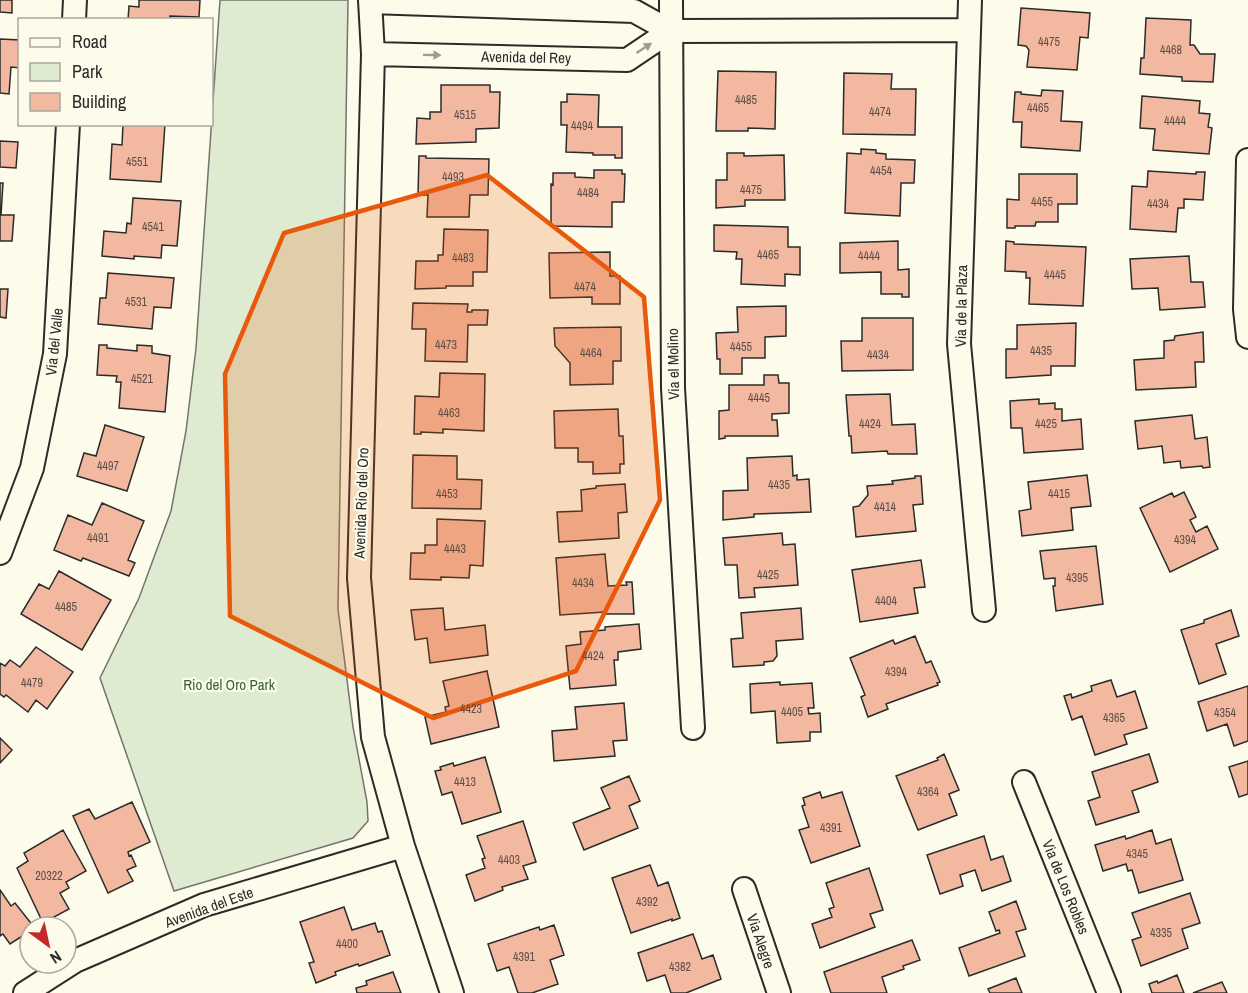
<svg xmlns="http://www.w3.org/2000/svg" width="1248" height="993" font-family="'Archivo Narrow',sans-serif">
  <style>
    .green { fill: #deebd1; stroke: #74746e; stroke-width: 1.5 }
    .building { fill: #f2b8a0; stroke: #2b2b2b; stroke-width: 1.5 }
    .lines { fill: none; stroke-linecap: round; stroke-linejoin: round }
    .minor-casing { stroke: #2b2b2b; stroke-width: 26 }
    .minor { stroke: #fdfbea; stroke-width: 22 }
    .oneway { fill: #9e9d94 }
    .marked { fill: #e8590c; fill-opacity: 0.2; stroke: #e8590c; stroke-width: 4.5; stroke-linejoin: round }
    .labels { text-anchor: middle; dominant-baseline: central; stroke-width: 4.5; stroke-linejoin: round; paint-order: stroke }
    .number-label { font-size: 12px; fill: #5d4e48 }
    .street-label { font-size: 15px; fill: #2b2b2b; stroke: #fdfbea }
    .park-label { font-size: 15px; fill: #34623c; stroke: #fdfbea }
  </style>
  <rect width="100%" height="100%" fill="#fdfbea"/>
  <path class="green" d="M220,0H348L338,609L353,727L367,802L368,821L353,838L174,891L100,678L139,598L171,511L186,431L196,348Z"/>
  <path class="building" d="M0,0H12V13L0,12Z
    M139,0H200L199,17L170,16V20H128L129,6L139,7Z
    M1021,8L1090,13L1088,38L1080,37L1077,70L1027,67L1029,50L1026,46L1018,45Z
    M1146,18L1191,20L1190,45H1194L1200,54H1215L1213,82L1182,81V77L1140,74L1141,58H1144Z
    M0,39L20,40V68L11,67L9,94L0,93Z
    M718,71L776,72L775,129L748,128V131H716Z
    M844,73L892,74L891,89H916L915,135L843,134Z
    M441,85H490V92H500L499,128L476,129V142L416,144L417,118L430,119V112H441Z
    M1042,90L1063,91L1061,121L1082,122L1080,151L1021,147L1022,122H1013L1015,92H1021V94L1041,96Z
    M567,94L599,95L598,127H622V158H615V155H593V153L566,152L567,125H561V102H567Z
    M1142,96L1200,101L1199,113L1210,114L1208,127L1212,128L1209,154L1153,150L1155,129L1140,128Z
    M123,124H165L161,182L110,179L112,144L122,145Z
    M0,141L18,142L16,168L0,167Z
    M861,149L876,150V153L886,154V159L915,160L914,183H901L900,216L845,213L847,153L861,154Z
    M727,153H744V156L784,155L785,200H745V206L716,208V180H727Z
    M419,156H426V158L489,159L488,195H470L469,217H427L428,195H418Z
    M594,170H622V174H625L624,202H612V227L551,226V184L553,185V173H575V177L594,178Z
    M1148,171L1196,174V172H1205L1203,200L1184,199V208H1178L1176,232L1130,229L1132,186L1147,187Z
    M1019,174H1077V204H1058V222H1036L1035,226H1015V228H1007V199L1019,200Z
    M0,183H3L1,215H14L12,241H0Z
    M133,198L181,201L177,246L162,245L161,258L134,256V259L102,256L104,231L126,233L127,223L131,224Z
    M714,225L788,227V247H800V275L785,274V286L741,284L742,259H736L737,252L714,251Z
    M444,229L488,230L487,272H473V286H446V288L415,289L416,261H438V255H443Z
    M898,241V270L909,269V297H902V294H881V272L840,273V243Z
    M1006,241L1014,242V244L1086,247L1083,306L1029,304L1030,278H1026V272L1005,271Z
    M610,252V276H620V304H592V297L550,298L549,253Z
    M1189,256L1191,282H1203L1205,307L1160,310L1158,288L1132,289L1130,259Z
    M108,273L174,278L171,308L154,307L152,329L98,324L100,298H106Z
    M0,289H8L6,318L0,317Z
    M413,303L468,304L467,312H472V310H488L487,325H468L467,362L425,361L426,329H412Z
    M786,306V336L765,337V358H742V374H720V359H717L716,333L738,332L737,307Z
    M862,318H913V370L842,371L841,341H862Z
    M1076,323L1075,366H1051V375L1006,378V349H1017V325Z
    M621,327V361H613V384L570,385V363L555,346L554,328Z
    M1203,332L1204,362H1195L1196,387L1136,390L1134,360L1164,358V341L1174,340L1175,336Z
    M99,345H107V348L137,351V345L152,346V353L170,356L165,412L119,408L121,382H116L117,376L97,375Z
    M440,373L485,374L484,431L443,429V433L421,432V434H414L415,396L439,397Z
    M764,375H778L779,383H789V413L772,414V420H777L778,436H725V438L719,439V411L729,410V385H764Z
    M890,394L892,425L915,424L917,454H888L887,451L852,453L851,436H849L846,395Z
    M1039,399V404L1055,403V409H1062V421L1081,419L1083,449L1024,453L1022,428H1011L1010,401Z
    M618,409L619,436H623L624,464H620V473L593,474V462H578V448H555L554,411Z
    M1192,415L1195,439L1207,437L1210,467L1203,468L1202,466L1181,468L1180,461L1164,463L1162,446L1138,449L1135,421Z
    M105,425L144,437L127,491L77,476L84,453L96,456Z
    M413,455L457,456V479L482,480L481,509L412,508Z
    M792,456L793,476L797,475V480L809,479L811,512L754,514V517L723,520V491L748,490L747,458Z
    M1087,475L1091,506L1071,508L1073,530L1022,536L1019,511L1031,509L1028,482Z
    M915,476H921L923,504L913,505L916,531L856,537L853,507L859,506L868,495L867,486L893,484L892,481L915,478Z
    M625,484L627,512L618,513L619,538L559,542L557,512L582,511L581,490L596,488V486Z
    M1184,492L1196,517L1190,520L1196,532L1207,526L1218,549L1170,572L1140,508L1172,493L1174,497Z
    M102,503L144,521L128,560L135,563L129,576L83,558L81,561L54,550L68,515L92,525Z
    M437,519L485,521L483,566L470,565L469,578L441,577V580L410,579L411,553H425V545H437Z
    M782,533L783,545L795,544L798,585L754,588L755,597L739,598L737,565H725L723,538Z
    M1096,546L1103,604L1056,611L1053,586H1055V578L1044,579L1040,551Z
    M605,554L608,586L627,585L626,582H632L634,614H606L605,612L560,615L556,558Z
    M921,560L925,587L914,588L918,613L860,622L852,570Z
    M59,571L111,600L82,650L21,614L39,584L49,589Z
    M443,608L445,630L485,625L488,655L430,663L427,638L415,640L411,610Z
    M801,608L803,639L776,641L777,656L773,661L764,662V665L733,667L731,639L743,638L741,613Z
    M1231,610L1239,636L1216,644L1226,674L1199,684L1181,630L1204,623V620Z
    M639,624L641,649L618,652V660H614L616,685L570,689L566,646L581,644L580,632L605,630V627Z
    M915,636L926,663L931,661L940,682L937,683L938,685L886,704L888,709L868,717L861,697L865,695L850,658L893,640L895,644Z
    M36,647L73,672L47,709L36,700L28,712L6,695L4,697L0,694V663L5,666L10,660L20,667Z
    M487,671L499,727L431,744L425,717L446,712L445,707L449,706L443,681Z
    M1111,680L1117,697L1135,691L1147,728L1124,735L1127,744L1095,755L1082,716L1072,720L1064,696L1071,694L1072,698L1092,691L1091,686Z
    M780,682V685L812,683L814,708H808L809,714L820,713L821,732H810V741L777,743L775,711L751,713L750,684Z
    M1248,686V741L1234,746L1227,724L1207,731L1198,702Z
    M624,703L627,740L613,741L615,756L554,761L552,731L577,729L575,707Z
    M0,738L12,750L0,763Z
    M944,754L959,790L949,794L957,815L918,830L896,776L938,760L937,758Z
    M1149,754L1158,782L1132,791L1139,812L1096,825L1088,801L1100,797L1092,772Z
    M485,757L501,812L462,824L452,792L442,795L435,771L441,770L440,767L453,763L454,766Z
    M1248,761V794L1239,797L1229,767Z
    M629,776L640,801L629,806L638,828L584,850L573,823L610,808L601,788Z
    M820,792L822,798L842,792L860,846L811,863L799,830L809,827L802,806L805,805L803,798Z
    M132,802L150,842L128,852L129,856L131,855L136,866L127,870L133,881L108,893L73,816L89,809L95,819Z
    M523,821L536,862L523,866L528,879L502,887L503,890L475,901L466,875L485,868L482,859L485,858L477,836Z
    M63,830L86,871L66,882L69,888L60,893L69,909L43,923L17,868L28,861L24,853Z
    M1152,830L1156,844L1171,839L1183,880L1139,893L1132,870L1128,871L1126,864L1103,871L1095,845L1125,836L1126,839Z
    M984,836L991,860L1003,856L1011,881L982,891L975,870L960,875L963,886L940,894L927,855Z
    M650,865L658,886L668,882L680,918L672,921V919L631,933L612,878Z
    M869,868L883,910L870,914L875,927L820,948L812,924L832,917L829,909L834,907L826,883Z
    M0,890L11,906L15,903L34,927H30V931L10,944L3,934L0,936Z
    M1190,893L1200,923L1182,929L1188,948L1141,966L1132,940L1141,937L1132,913Z
    M1016,901L1026,929L1016,932L1025,956L969,976L959,948L1000,933L999,930L996,931L989,912Z
    M344,907L352,930L375,923L378,932L382,931L390,955L359,966L358,964L335,972L336,975L316,983L309,963L314,962L300,922Z
    M554,925L564,955L550,960L558,984L532,993H518L509,967L497,971L488,944L539,927L540,930Z
    M693,934L702,959L713,955L721,979L686,993H671L665,975L647,981L638,953Z
    M912,940L920,960L903,966L904,969L882,977L887,993H831L824,972Z
    M393,972L401,993H357L356,988L367,985L366,981Z
    M1177,975L1184,993H1152L1149,984L1157,981L1158,983Z
    M1016,978L1022,993H990L988,989Z
    M1222,982L1227,993H1193Z"/>
  <g class="lines">
    <defs>
      <path id="minor" d="M370,0L373,54L359,578L373,737L403,846L452,993
        M671,0L673,388L693,728
        M970,0L959,344L984,610
        M370,2L634,11L670,31L968,30
        M74,20L75,0
        M373,54L627,60L670,31
        M1248,160L1245,309L1248,337
        M0,553L32,468L55,354L68,124
        M1024,782L1109,993
        M744,889L779,993
        M25,993L75,961L204,905L403,846"/>
    </defs>
    <use href="#minor" class="minor-casing"/>
    <use href="#minor" class="minor"/>
  </g>
  <defs><path id="oneway-solid" d="M-6-.8H1V-3.2L6.5 0L1 3.2V.8H-6Z" transform="scale(1.5)"/></defs>
  <g class="oneway">
    <use href="#oneway-solid" transform="translate(644 48) rotate(-33)"/>
    <use href="#oneway-solid" transform="translate(432 55) rotate(1)"/>
  </g>
  <path class="marked" d="M487,175L644,297L660,500L576,671L433,718L230,616L225,374L284,233Z"/>
  <g class="labels">
    <g class="number-label">
      <text x="1049" y="42">4475</text>
      <text x="1171" y="50">4468</text>
      <text x="746" y="100">4485</text>
      <text x="1038" y="108">4465</text>
      <text x="880" y="112">4474</text>
      <text x="465" y="115">4515</text>
      <text x="1175" y="121">4444</text>
      <text x="582" y="126">4494</text>
      <text x="137" y="162">4551</text>
      <text x="881" y="171">4454</text>
      <text x="453" y="177">4493</text>
      <text x="751" y="190">4475</text>
      <text x="588" y="193">4484</text>
      <text x="1042" y="202">4455</text>
      <text x="1158" y="204">4434</text>
      <text x="153" y="227">4541</text>
      <text x="768" y="255">4465</text>
      <text x="869" y="256">4444</text>
      <text x="463" y="258">4483</text>
      <text x="1055" y="275">4445</text>
      <text x="585" y="287">4474</text>
      <text x="136" y="302">4531</text>
      <text x="446" y="345">4473</text>
      <text x="741" y="347">4455</text>
      <text x="1041" y="351">4435</text>
      <text x="591" y="353">4464</text>
      <text x="878" y="355">4434</text>
      <text x="142" y="379">4521</text>
      <text x="759" y="398">4445</text>
      <text x="449" y="413">4463</text>
      <text x="870" y="424">4424</text>
      <text x="1046" y="424">4425</text>
      <text x="108" y="466">4497</text>
      <text x="779" y="485">4435</text>
      <text x="447" y="494">4453</text>
      <text x="1059" y="494">4415</text>
      <text x="885" y="507">4414</text>
      <text x="98" y="538">4491</text>
      <text x="1185" y="540">4394</text>
      <text x="455" y="549">4443</text>
      <text x="768" y="575">4425</text>
      <text x="1077" y="578">4395</text>
      <text x="583" y="583">4434</text>
      <text x="886" y="601">4404</text>
      <text x="66" y="607">4485</text>
      <text x="593" y="656">4424</text>
      <text x="896" y="672">4394</text>
      <text x="32" y="683">4479</text>
      <text x="471" y="709">4423</text>
      <text x="792" y="712">4405</text>
      <text x="1225" y="713">4354</text>
      <text x="1114" y="718">4365</text>
      <text x="465" y="782">4413</text>
      <text x="928" y="792">4364</text>
      <text x="831" y="828">4391</text>
      <text x="1137" y="854">4345</text>
      <text x="509" y="860">4403</text>
      <text x="49" y="876">20322</text>
      <text x="647" y="902">4392</text>
      <text x="1161" y="933">4335</text>
      <text x="347" y="944">4400</text>
      <text x="524" y="957">4391</text>
      <text x="680" y="967">4382</text>
    </g>
    <g class="street-label">
      <text transform="translate(526 57) rotate(1)">Avenida del Rey</text>
      <text transform="translate(961 306) rotate(-89)">Via de la Plaza</text>
      <text transform="translate(54 342) rotate(-84)">Via del Valle</text>
      <text transform="translate(673 364) rotate(-91)">Via el Molino</text>
      <text transform="translate(361 503) rotate(-88)">Avenida Rio del Oro</text>
      <text transform="translate(1066 887) rotate(68)">Via de Los Robles</text>
      <text transform="translate(209 907) rotate(-20)">Avenida del Este</text>
      <text transform="translate(761 941) rotate(71)">Via Alegre</text>
    </g>
    <g class="park-label">
      <text x="229" y="684">Rio del Oro Park</text>
    </g>
  </g>
  <rect x="18" y="18" width="195" height="108" fill="#fdfbea" stroke="#a9a89e" stroke-width="1.5"/>
  <rect x="30" y="38" width="30" height="9" fill="#fdfbea" stroke="#a9a89e" stroke-width="1.5"/>
  <text x="72" y="48" font-size="18" fill="#2b2b2b">Road</text>
  <rect x="30" y="63" width="30" height="18" fill="#deebd1" stroke="#a9a89e" stroke-width="1.5"/>
  <text x="72" y="78" font-size="18" fill="#2b2b2b">Park</text>
  <rect x="30" y="93" width="30" height="18" fill="#f2b8a0" stroke="#a9a89e" stroke-width="1.5"/>
  <text x="72" y="108" font-size="18" fill="#2b2b2b">Building</text>
  <g transform="translate(48 945) rotate(147)"><circle r="28" fill="#fdfbea" stroke="#a9a89e" stroke-width="1.5"/>
  <path d="M0-4.5L10 22L0 15L-10 22Z" fill="#c62828"/>
  <text y="-9" font-size="16" font-weight="bold" text-anchor="middle" fill="#2b2b2b">N</text>
  </g>
</svg>
